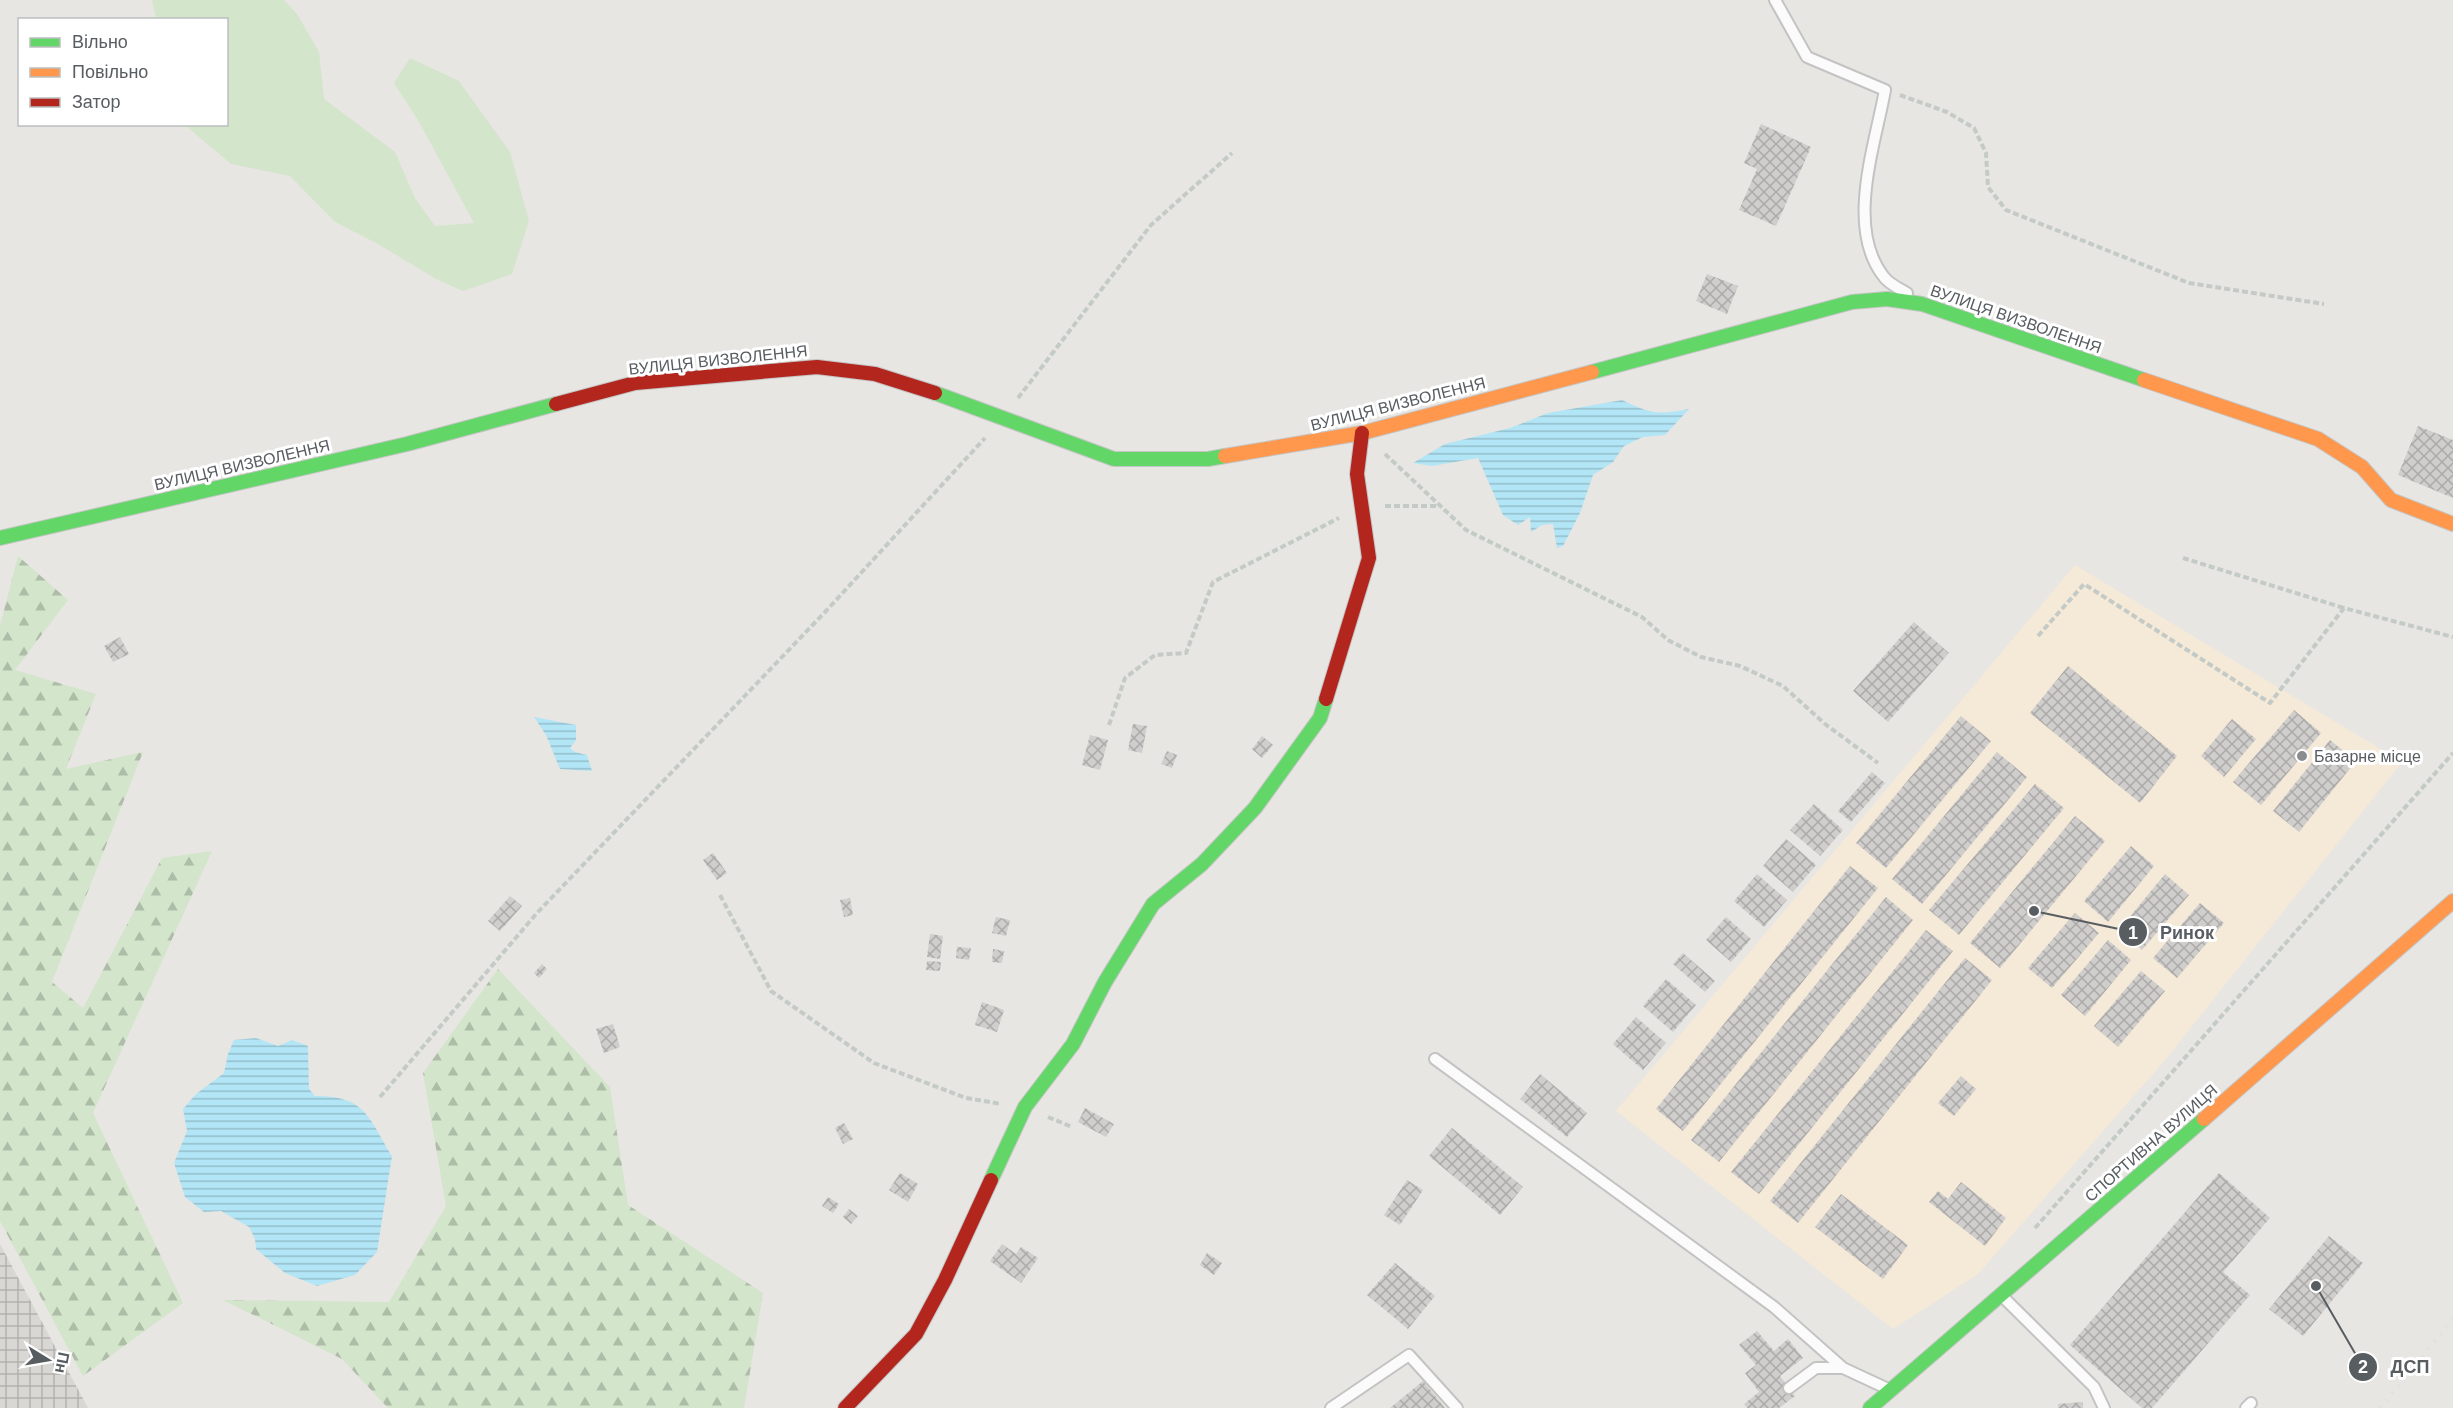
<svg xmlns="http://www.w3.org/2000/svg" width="2453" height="1408" font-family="Helvetica,sans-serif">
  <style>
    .commercial { fill: #f5e9d8 }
    .industrial { fill: url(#industrial-grid) }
    .green { fill: #d3e5cb }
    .forest { fill: url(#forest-firs) }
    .water { fill: url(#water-rules) }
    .building { fill: url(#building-cross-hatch) }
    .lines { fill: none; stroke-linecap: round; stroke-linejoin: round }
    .lane-casing { stroke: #c4c3c3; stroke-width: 14 }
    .fast-casing { stroke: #c4c5c5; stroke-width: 16 }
    .slow-casing { stroke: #c4c5c5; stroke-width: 16 }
    .jam-casing { stroke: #c4c5c5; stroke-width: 16 }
    .path { stroke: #c4cac5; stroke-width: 4; stroke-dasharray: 6 3; stroke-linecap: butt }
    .lane { stroke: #fcfbfb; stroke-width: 10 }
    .fast { stroke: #63d668; stroke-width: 14 }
    .slow { stroke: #ff974d; stroke-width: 14 }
    .jam { stroke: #b3261e; stroke-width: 14 }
    .rail { stroke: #e0e0e0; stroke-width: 4.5; stroke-dasharray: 1.5 8; stroke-linecap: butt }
    .poi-dot { fill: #8a8d8e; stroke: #fff; stroke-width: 2 }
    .labels { text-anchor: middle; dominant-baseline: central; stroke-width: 6; stroke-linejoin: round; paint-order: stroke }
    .street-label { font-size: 16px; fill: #585d61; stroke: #fff }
    .poi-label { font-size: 16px; fill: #585d61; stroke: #fff; text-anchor: start }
    .leader { fill: none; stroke: #585d61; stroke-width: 2 }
    .callout-dot { fill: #585d61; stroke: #fff; stroke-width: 2 }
    .mark-label { font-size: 18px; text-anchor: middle; font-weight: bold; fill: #fff }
    .callout-label { font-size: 18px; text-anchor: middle; font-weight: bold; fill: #585d61; stroke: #fff; stroke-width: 6; stroke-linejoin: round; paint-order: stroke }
  </style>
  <defs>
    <pattern id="industrial-grid" width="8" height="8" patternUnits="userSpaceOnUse" patternTransform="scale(1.5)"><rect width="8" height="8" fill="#d9d7d3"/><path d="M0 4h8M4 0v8" fill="none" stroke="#b3b2af"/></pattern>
    <pattern id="forest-firs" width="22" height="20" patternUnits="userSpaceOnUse" patternTransform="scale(1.5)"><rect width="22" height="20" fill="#d3e5cb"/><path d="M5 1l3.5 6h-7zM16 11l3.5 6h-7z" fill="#aebda8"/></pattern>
    <pattern id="water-rules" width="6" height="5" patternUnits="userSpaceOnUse" patternTransform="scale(1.5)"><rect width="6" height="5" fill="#b2e5f6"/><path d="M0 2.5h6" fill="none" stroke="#94bdcb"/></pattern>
    <pattern id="building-cross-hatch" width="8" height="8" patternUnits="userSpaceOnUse" patternTransform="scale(1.5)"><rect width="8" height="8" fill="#d0cecc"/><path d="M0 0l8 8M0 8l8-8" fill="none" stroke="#acaaa9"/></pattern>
  </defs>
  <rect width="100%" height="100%" fill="#e8e6e2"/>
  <path class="commercial" d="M2075,565L2402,762L2166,1059L1978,1274L1893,1329L1616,1111Z"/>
  <path class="industrial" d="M0,1244L88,1408H0Z"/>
  <path class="green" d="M152,0H284L297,14L319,52L324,99L395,152L415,198L435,226L474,223L418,120L394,83L410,58L459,81L510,152L529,221L512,274L463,291L436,279L378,244L335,222L290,176L231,164L185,125L226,124V20L156,19Z"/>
  <path class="forest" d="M18,556L68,600L15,670L96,694L66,769L143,752L52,982L83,1008L162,858L212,851L93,1113L183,1303L83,1376L0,1221V626Z
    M498,969L610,1087L628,1205L763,1293L744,1408H388L342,1359L223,1300L389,1302L446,1206L423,1073Z"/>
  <path class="water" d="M1622,400C1651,414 1657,415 1689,409L1665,435L1643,437L1624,446L1613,462L1593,475L1580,513L1563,546L1557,548L1553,524L1542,525L1531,532L1530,517L1518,525L1503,515L1478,458L1432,466L1413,463L1445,444L1510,428L1548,413Z
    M534,717L576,725V740L570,748L575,752L587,755L592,771L560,769L546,735Z
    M256,1038L278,1046L292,1040L308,1046L309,1089L315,1096C366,1096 368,1117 392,1156L377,1252L355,1275L317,1286L285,1273L256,1249L255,1239L249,1227L221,1211L204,1212L185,1197L174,1163L187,1131L183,1109L196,1094L224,1073L228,1054L234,1040Z"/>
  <path class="building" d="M1761,124L1811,147L1776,226L1739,210L1757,169L1744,163Z
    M1707,274L1738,286L1727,314L1696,301Z
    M2418,426L2453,440V498L2398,475Z
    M1914,622L1949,653L1888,722L1853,691Z
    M120,637L129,654L113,662L104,646Z
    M2068,666L2177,756L2140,803L2030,713Z
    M2294,710L2321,733L2261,805L2233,782Z
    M1961,716L1991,741L1886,868L1856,843Z
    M2232,719L2256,739L2224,777L2201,756Z
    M1133,724L1147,726L1142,753L1128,750Z
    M1090,735L1108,740L1100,770L1082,765Z
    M1262,736L1273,745L1262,758L1252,749Z
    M2330,740L2356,761L2299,832L2273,811Z
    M1167,751L1177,755L1172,768L1161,764Z
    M1997,752L2027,777L1922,904L1892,879Z
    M1872,772L1885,783L1851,822L1838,811Z
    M2035,784L2064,808L1959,935L1929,910Z
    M1814,804L1843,830L1820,856L1790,830Z
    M2075,816L2105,841L2000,968L1970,943Z
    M1786,839L1816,865L1793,892L1763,866Z
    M2131,846L2154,866L2108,922L2084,901Z
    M713,853L727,873L717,880L703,860Z
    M1850,866L1878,888L1683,1131L1656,1109Z
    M1757,874L1787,900L1764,927L1734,901Z
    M2165,874L2189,895L2142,950L2119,930Z
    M510,896L522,906L500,931L488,921Z
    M1886,897L1913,920L1719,1162L1691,1140Z
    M850,898L853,915L844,917L840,900Z
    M2200,903L2224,923L2177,978L2153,958Z
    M2075,913L2099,933L2052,988L2028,968Z
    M996,917L1010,920L1006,936L992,933Z
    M1726,917L1751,939L1731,962L1706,940Z
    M1926,930L1953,951L1759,1194L1731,1172Z
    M930,934L943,936L940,959L927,957Z
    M2108,940L2131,960L2085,1016L2061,995Z
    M957,947L971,948L969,960L956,958Z
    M993,949L1004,951L1002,963L992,962Z
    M1683,953L1715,981L1705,992L1673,964Z
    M1965,958L1992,980L1798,1223L1770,1201Z
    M927,961L941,962L940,971L926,970Z
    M542,964L547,969L539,978L534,973Z
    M2141,971L2165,991L2118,1047L2094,1026Z
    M1666,979L1696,1005L1673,1032L1643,1006Z
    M982,1002L1004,1010L997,1032L975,1025Z
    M1636,1017L1666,1043L1643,1070L1613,1044Z
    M613,1024L620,1047L604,1053L596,1029Z
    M1540,1074L1587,1113L1567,1137L1520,1099Z
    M1961,1076L1976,1089L1954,1116L1938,1103Z
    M1085,1108L1114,1124L1106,1137L1078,1122Z
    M844,1123L853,1139L843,1144L835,1128Z
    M1452,1128L1523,1187L1500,1215L1429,1156Z
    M900,1173L918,1184L908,1202L889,1190Z
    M2219,1173L2270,1218L2223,1272L2250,1295L2152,1408H2142L2070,1345Z
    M1407,1180L1423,1190L1400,1225L1384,1215Z
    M1961,1182L2006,1218L1985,1246L1929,1202L1938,1191L1948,1199Z
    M1841,1194L1908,1245L1883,1279L1815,1227Z
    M828,1197L839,1204L833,1213L822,1206Z
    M849,1209L858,1216L851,1224L843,1217Z
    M2329,1236L2363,1263L2303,1336L2269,1309Z
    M1002,1244L1016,1254L1021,1247L1038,1258L1021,1283L990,1261Z
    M1207,1253L1222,1263L1214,1275L1200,1265Z
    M1395,1263L1435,1296L1408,1329L1367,1295Z
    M1757,1331L1774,1351L1788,1339L1803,1358L1780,1376L1795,1396L1779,1408H1747L1744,1404L1759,1392L1745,1373L1756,1365L1739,1345Z
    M1423,1381L1445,1408H1390Z
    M2083,1402V1408H2058V1404Z"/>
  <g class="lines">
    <defs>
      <path id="lane" d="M1775,0L1807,57L1885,90C1875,146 1845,228 1884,277C1889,284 1900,289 1907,293
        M1435,1059L1774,1307L1843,1368
        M2004,1298L2094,1387L2104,1408
        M1789,1388L1816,1368H1843L1886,1388
        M1331,1408L1409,1355L1457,1408
        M2246,1408L2251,1403"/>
      <path id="fast" d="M1592,372L1852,302L1887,299L1922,304L2144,380
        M935,393L1114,459H1208L1225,456
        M0,538L407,444L556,404
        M991,1180L1025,1107L1073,1044L1105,982L1153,904L1202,864L1255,808L1320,718L1326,699
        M1870,1408L2204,1119"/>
      <path id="slow" d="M2144,380L2318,439L2362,467L2391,500L2453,524
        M1225,456L1362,433L1592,372
        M2204,1119L2453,901"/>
      <path id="jam" d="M556,404L635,383L817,367L875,374L935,393
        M1326,699L1369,558L1357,474L1362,433
        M845,1408L916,1334L945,1280L991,1180"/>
    </defs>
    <use href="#lane" class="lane-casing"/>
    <use href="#fast" class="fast-casing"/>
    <use href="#slow" class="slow-casing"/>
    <use href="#jam" class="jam-casing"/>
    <path class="path" d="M1900,95L1947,112L1974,128L1986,153L1988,187L2006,210L2189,283L2324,304
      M1018,398L1151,225L1232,153
      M1385,454L1466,530L1642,617L1668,640L1701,657L1740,666L1783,686L1825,724L1878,763
      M1385,506H1438
      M2183,558L2344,608
      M2038,636L2084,584L2270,703L2344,608L2453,637
      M1109,725L1125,678L1155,655L1186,653L1213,582L1339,518
      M720,895L771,991L874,1063L966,1098L1001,1104
      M380,1097L537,913L826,611L985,438
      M1048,1117L1072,1127
      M2035,1228L2453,753"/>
    <use href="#lane" class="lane"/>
    <use href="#fast" class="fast"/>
    <use href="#slow" class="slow"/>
    <use href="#jam" class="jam"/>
    <path class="rail" d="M2380,1408L2453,1319"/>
  </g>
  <circle class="poi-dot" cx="2302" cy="756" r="6"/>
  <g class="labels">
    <g class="street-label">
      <text transform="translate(2016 319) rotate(19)">ВУЛИЦЯ ВИЗВОЛЕННЯ</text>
      <text transform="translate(718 360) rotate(-6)">ВУЛИЦЯ ВИЗВОЛЕННЯ</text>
      <text transform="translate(1398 404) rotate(-14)">ВУЛИЦЯ ВИЗВОЛЕННЯ</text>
      <text transform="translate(242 465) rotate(-13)">ВУЛИЦЯ ВИЗВОЛЕННЯ</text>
      <text transform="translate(2151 1143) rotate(-41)">СПОРТИВНА ВУЛИЦЯ</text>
    </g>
    <g class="poi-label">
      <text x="2314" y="756">Базарне місце</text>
    </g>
  </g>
  <path class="leader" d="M2034 911L2133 932M2316 1286L2363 1367"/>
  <g class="callout-dot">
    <circle cx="2034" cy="911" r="6"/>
    <circle cx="2316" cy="1286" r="6"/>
    <circle cx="2133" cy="932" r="15"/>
    <circle cx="2363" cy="1367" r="15"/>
  </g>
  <g class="mark-label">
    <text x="2133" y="939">1</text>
    <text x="2363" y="1373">2</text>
  </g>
  <g class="callout-label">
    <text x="2187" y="939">Ринок</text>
    <text x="2410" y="1373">ДСП</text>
  </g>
  <rect x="18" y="18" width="210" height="108" fill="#ffffff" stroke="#bcbec0" stroke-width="1.5"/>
  <rect x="30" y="38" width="30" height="9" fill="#63d668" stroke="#bcbec0" stroke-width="1.5"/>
  <text x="72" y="48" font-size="18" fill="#585d61">Вільно</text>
  <rect x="30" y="68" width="30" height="9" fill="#ff974d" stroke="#bcbec0" stroke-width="1.5"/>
  <text x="72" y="78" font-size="18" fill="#585d61">Повільно</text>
  <rect x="30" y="98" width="30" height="9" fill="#b3261e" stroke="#bcbec0" stroke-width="1.5"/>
  <text x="72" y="108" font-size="18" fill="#585d61">Затор</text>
  <g transform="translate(48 1360) rotate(101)" stroke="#ffffff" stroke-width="4.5" paint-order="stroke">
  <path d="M0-4.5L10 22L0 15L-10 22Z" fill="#585d61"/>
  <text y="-9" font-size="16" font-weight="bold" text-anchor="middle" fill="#585d61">Пн</text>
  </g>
</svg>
